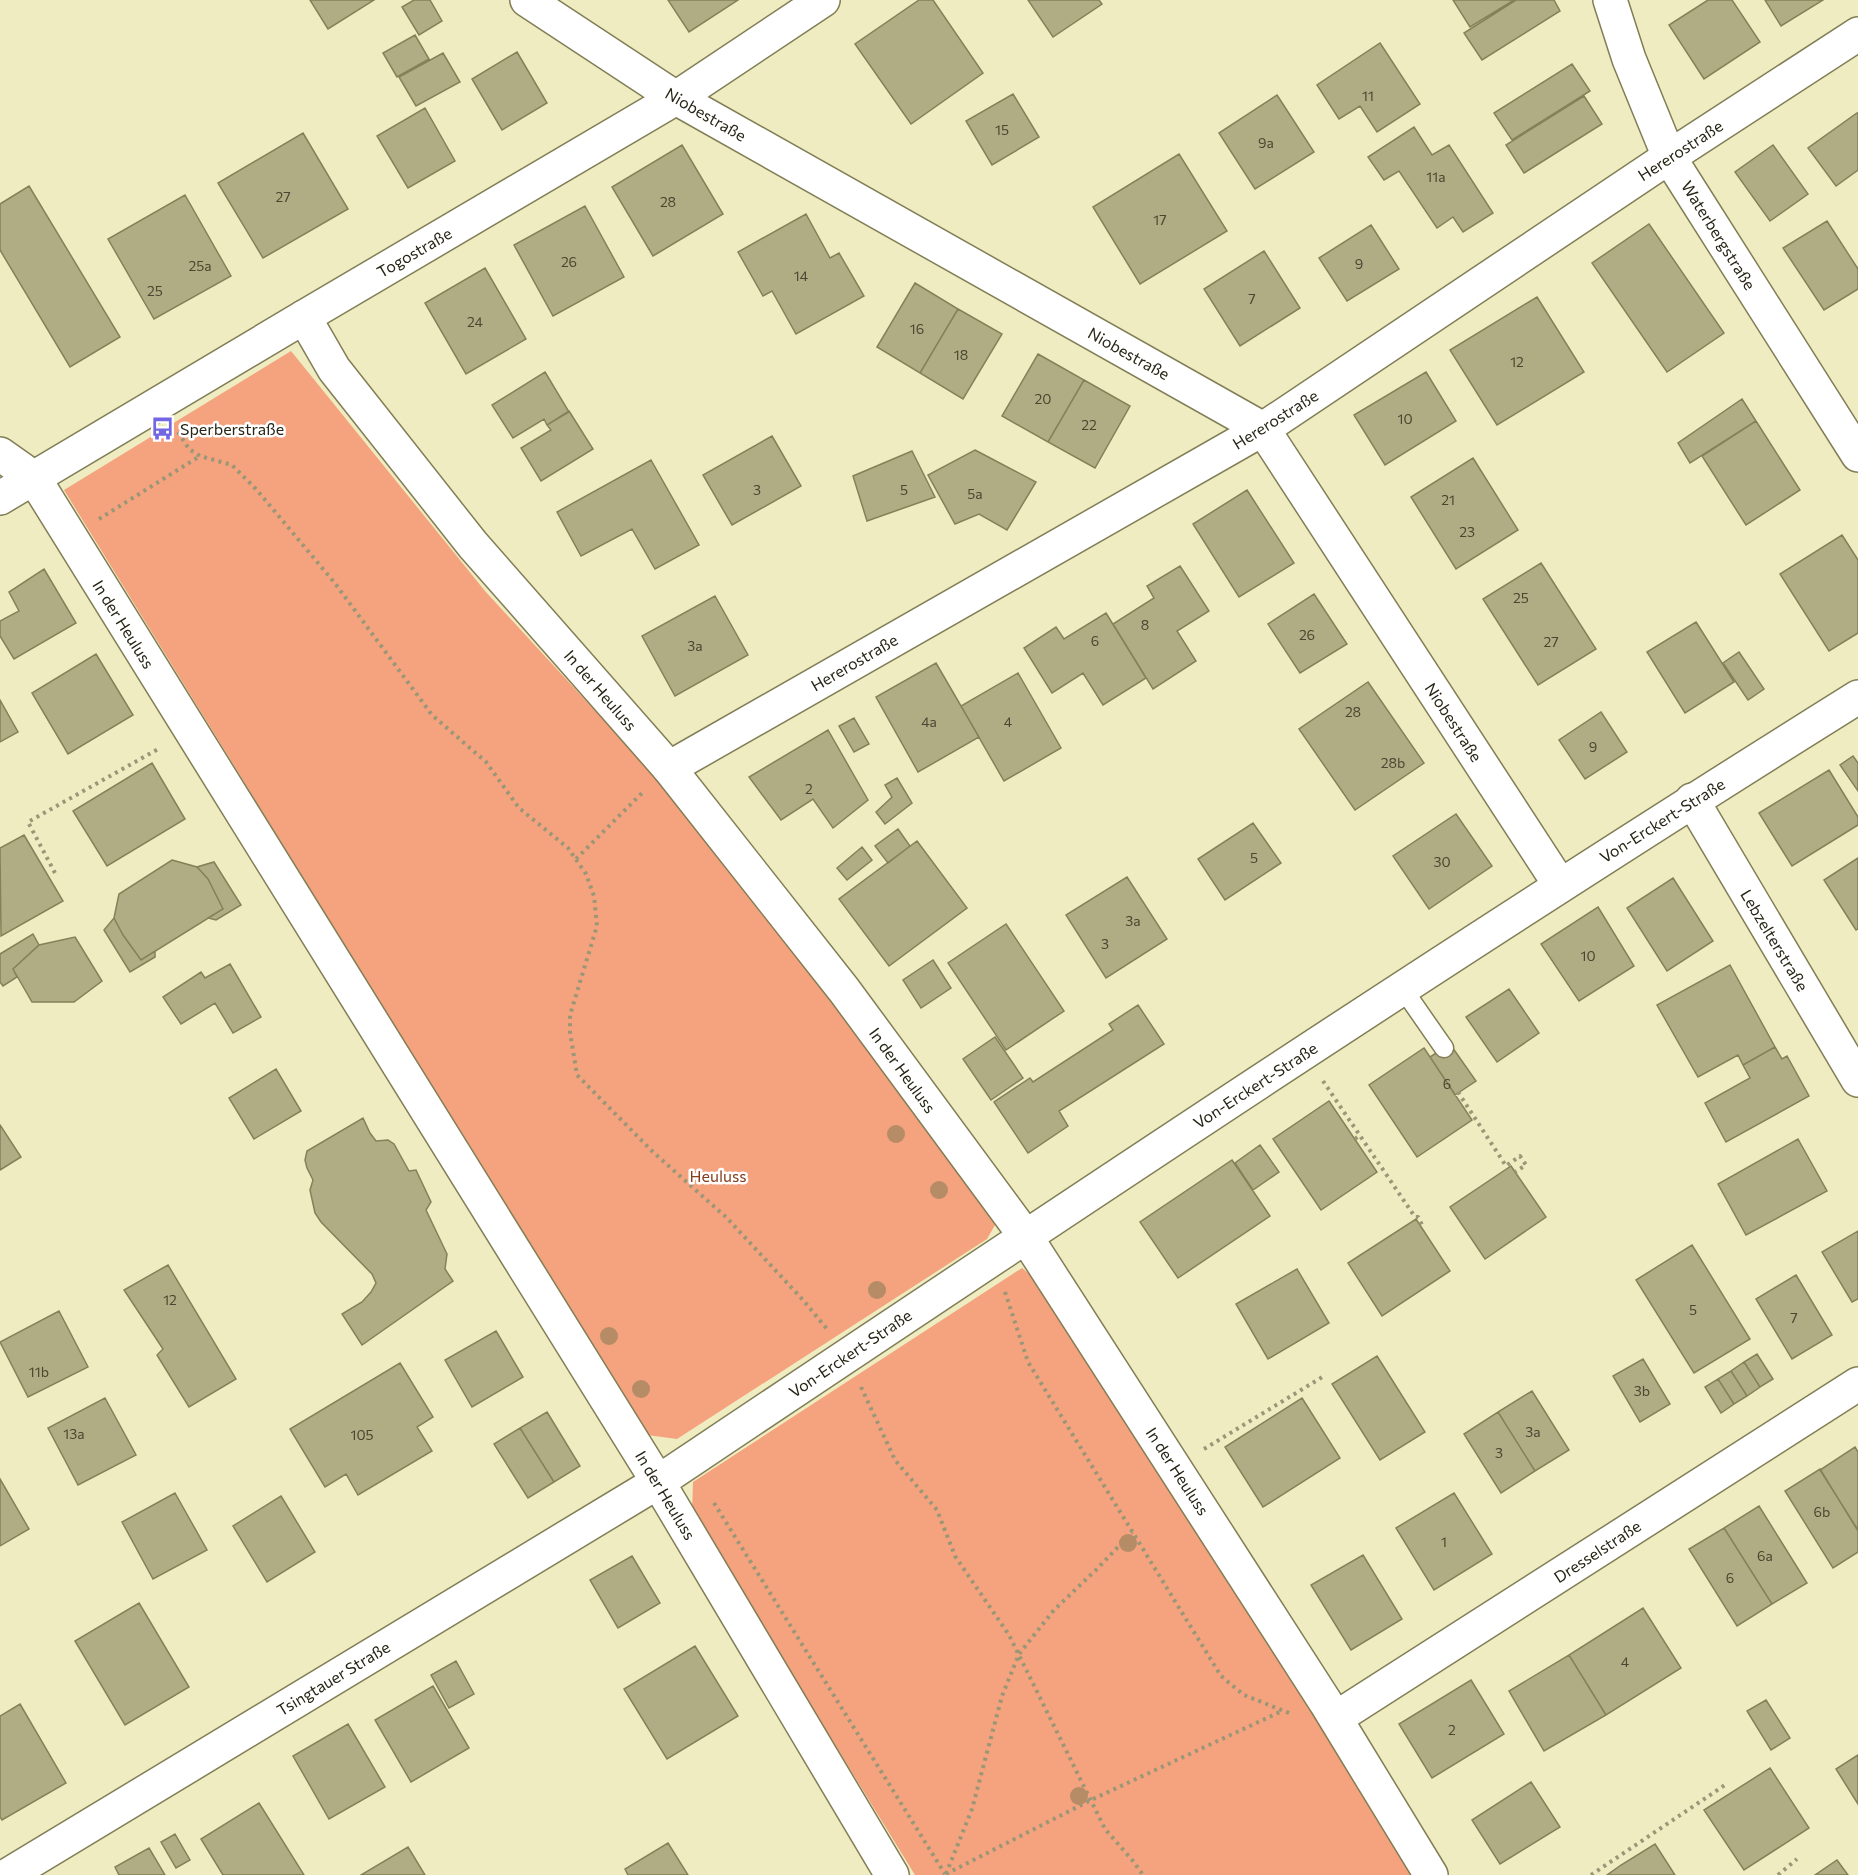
<svg xmlns="http://www.w3.org/2000/svg" width="1858" height="1875" font-family="Commissioner,sans-serif">
  <style>
    .green { fill: #f5a27e }
    .building { fill: #b0ad84; stroke: #848159; stroke-width: 1.5 }
    .lines { fill: none; stroke-linecap: round; stroke-linejoin: round }
    .lane-casing { stroke: #817e56; stroke-width: 21 }
    .street-casing { stroke: #817e56; stroke-width: 36 }
    .secondary-casing { stroke: #817e56; stroke-width: 36 }
    .path { stroke: #999777; stroke-width: 4; stroke-dasharray: 3 4.5; stroke-linecap: butt }
    .lane { stroke: #fff; stroke-width: 18 }
    .street { stroke: #fff; stroke-width: 33 }
    .secondary { stroke: #fff; stroke-width: 33 }
    .tree { fill: #b58c65 }
    .labels { text-anchor: middle; dominant-baseline: central; stroke-width: 5; stroke-linejoin: round; paint-order: stroke }
    .number-label { font-size: 14px; fill: #494731 }
    .street-label { font-size: 16px; fill: #272515; stroke: #fff }
    .poi-label { font-size: 16px; fill: #272515; stroke: #fff; text-anchor: start }
    .park-label { font-size: 16px; fill: #853d1a; stroke: #fff }
  </style>
  <rect width="100%" height="100%" fill="#efecc1"/>
  <path class="green" d="M291,351L485,591L668,790L842,1009L995,1225L987,1239L677,1439L647,1435L64,490Z
    M1022,1268L1037,1280L1320,1724L1411,1875H915L692,1512L693,1482Z"/>
  <path class="building" d="M310,0H374L328,29Z
    M414,0H430L442,21L419,35L402,7Z
    M668,0H738L689,32Z
    M919,0H933L983,73L911,124L855,44Z
    M1028,0H1099L1102,4L1053,37Z
    M1453,0H1514L1470,27Z
    M1516,0H1554L1560,11L1482,60L1464,33Z
    M1708,0H1732L1760,42L1704,79L1669,25Z
    M1765,0H1823L1781,26Z
    M415,35L429,59L397,77L383,53Z
    M1380,43L1420,104L1377,132L1360,106L1339,119L1317,85Z
    M517,52L547,103L502,130L472,79Z
    M443,53L460,82L416,106L399,77Z
    M1572,64L1590,91L1512,140L1494,113Z
    M1013,94L1039,137L992,165L966,121Z
    M1277,95L1314,152L1255,189L1219,133Z
    M1584,96L1602,124L1524,173L1506,145Z
    M425,108L455,161L408,188L377,136Z
    M1857,113H1858V170L1836,186L1808,148Z
    M1414,127L1432,155L1449,145L1493,213L1463,232L1453,217L1437,228L1399,171L1384,180L1368,157Z
    M303,133L348,209L263,258L218,183Z
    M682,145L723,214L653,256L612,187Z
    M1773,145L1808,194L1770,221L1735,172Z
    M1179,154L1227,231L1140,284L1093,207Z
    M29,186L120,337L70,367L0,250V204Z
    M185,195L231,276L154,319L108,239Z
    M585,206L624,277L553,316L514,245Z
    M806,214L830,258L839,253L864,296L796,334L772,291L763,296L738,252Z
    M1827,221L1858,269V289L1824,310L1783,248Z
    M1649,224L1724,333L1667,372L1592,263Z
    M1371,225L1399,269L1347,301L1319,258Z
    M1264,251L1300,308L1240,346L1204,289Z
    M485,268L526,339L466,374L425,303Z
    M915,283L958,309L920,373L877,347Z
    M1537,297L1584,372L1497,425L1450,350Z
    M958,309L1002,334L963,399L920,373Z
    M1038,354L1084,380L1048,442L1002,416Z
    M545,372L569,412L547,425L544,419L513,438L492,405Z
    M1426,372L1456,421L1385,465L1354,415Z
    M1084,380L1130,406L1095,468L1048,442Z
    M1742,399L1756,421L1690,463L1678,443Z
    M569,411L593,449L541,481L521,448L551,430L547,425Z
    M1756,421L1800,490L1746,525L1702,456Z
    M772,436L801,486L732,525L703,475Z
    M975,450L1036,482L1007,530L979,514L955,524L928,475Z
    M912,451L935,497L867,521L853,476Z
    M1473,458L1518,530L1456,569L1411,497Z
    M651,460L699,545L655,569L632,529L581,556L557,512Z
    M1247,490L1294,563L1239,597L1193,524Z
    M1842,535L1858,560V633L1829,651L1780,574Z
    M1541,563L1596,649L1538,685L1483,599Z
    M1180,566L1209,611L1177,631L1196,661L1153,689L1113,624L1154,598L1147,586Z
    M44,569L76,623L14,659L0,636V621L19,611L9,592Z
    M1314,594L1347,644L1300,673L1268,624Z
    M715,596L748,655L675,696L642,636Z
    M1106,613L1146,678L1103,705L1083,673L1052,693L1024,648L1056,627L1064,639Z
    M1696,622L1734,682L1685,713L1647,652Z
    M1739,652L1764,689L1748,700L1723,663Z
    M96,654L133,715L68,754L32,693Z
    M936,663L979,737L918,772L876,697Z
    M1018,673L1061,748L1004,781L961,706Z
    M1368,682L1424,763L1355,810L1299,729Z
    M0,700L18,732L0,742Z
    M1601,712L1627,752L1585,779L1559,740Z
    M854,718L869,744L854,752L839,726Z
    M828,730L868,800L833,828L813,799L781,820L749,777Z
    M1853,756L1858,763V791L1840,765Z
    M152,763L185,819L107,866L73,811Z
    M1829,770L1858,817V825L1792,866L1759,813Z
    M897,778L912,803L885,824L876,812L892,797L885,785Z
    M1456,814L1492,866L1429,909L1393,856Z
    M1253,823L1281,863L1225,900L1198,859Z
    M898,829L910,846L888,863L875,846Z
    M24,835L63,901L1,936L0,848Z
    M917,841L967,908L889,966L839,899Z
    M862,847L872,860L847,880L837,868Z
    M1858,858V929L1856,930L1824,880Z
    M172,860L197,867L208,879L223,909L141,960L123,935L114,918L119,894Z
    M214,862L241,905L216,920L208,918L223,909L208,879L197,867Z
    M1127,877L1167,939L1106,978L1066,915Z
    M1673,878L1713,941L1667,971L1627,908Z
    M1598,907L1634,966L1579,1001L1541,944Z
    M114,918L123,935L141,960L155,951V957L130,972L104,930Z
    M1006,924L1064,1011L1006,1050L948,963Z
    M33,934L39,945L13,969L17,977L3,986L0,982V954Z
    M75,937L102,981L74,1002H32L13,969L39,945Z
    M933,960L951,988L921,1008L903,980Z
    M230,964L261,1017L233,1033L215,1003L181,1024L163,997L201,972L205,978Z
    M1730,965L1775,1047L1743,1065L1738,1055L1698,1077L1657,1005Z
    M1509,989L1539,1033L1497,1062L1466,1017Z
    M1138,1005L1164,1044L1059,1111L1068,1126L1028,1153L994,1102L1030,1078L1033,1082L1113,1030L1109,1024Z
    M995,1037L1023,1078L991,1100L963,1059Z
    M1450,1044L1476,1081L1455,1095L1430,1057Z
    M1775,1047L1782,1059L1787,1056L1809,1096L1726,1142L1705,1103L1750,1078L1743,1065Z
    M1424,1048L1472,1120L1417,1157L1369,1085Z
    M276,1069L301,1111L254,1139L229,1098Z
    M1329,1101L1377,1172L1321,1210L1273,1139Z
    M363,1118L370,1133L376,1141L388,1140L394,1144L409,1171L416,1170L431,1202L426,1210L447,1254L445,1269L453,1281L362,1345L342,1314L362,1302L371,1292L376,1283L372,1274L321,1222L315,1213L310,1190L313,1180L307,1168L305,1160L307,1151Z
    M0,1125L21,1157L0,1170Z
    M1798,1139L1827,1191L1746,1235L1718,1184Z
    M1260,1145L1279,1172L1253,1190L1235,1163Z
    M1232,1160L1270,1216L1178,1278L1140,1222Z
    M1511,1166L1546,1217L1485,1259L1450,1207Z
    M1416,1219L1450,1271L1382,1316L1348,1263Z
    M1858,1231V1299L1852,1302L1822,1252Z
    M1692,1245L1750,1339L1694,1373L1636,1280Z
    M168,1265L236,1379L189,1407L157,1355L163,1349L124,1290Z
    M1297,1269L1329,1323L1268,1359L1236,1304Z
    M1796,1275L1832,1335L1792,1359L1756,1299Z
    M59,1311L88,1367L28,1397L0,1342Z
    M496,1331L523,1377L472,1407L445,1360Z
    M1757,1354L1773,1379L1760,1387L1744,1362Z
    M1377,1356L1425,1432L1380,1460L1332,1384Z
    M1643,1359L1670,1404L1640,1422L1613,1376Z
    M1744,1362L1760,1387L1747,1396L1731,1371Z
    M400,1363L433,1417L417,1427L432,1451L358,1495L346,1474L325,1487L290,1429Z
    M1731,1371L1747,1396L1734,1404L1718,1379Z
    M1718,1379L1734,1404L1721,1413L1705,1387Z
    M1532,1391L1569,1450L1535,1471L1498,1412Z
    M105,1398L136,1455L78,1485L48,1428Z
    M1302,1398L1340,1458L1263,1507L1225,1447Z
    M547,1412L580,1466L554,1482L520,1428Z
    M1498,1412L1535,1471L1501,1493L1464,1434Z
    M520,1428L554,1482L528,1498L494,1444Z
    M1855,1447L1858,1452V1530L1820,1470Z
    M1820,1469L1858,1531V1552L1833,1568L1785,1491Z
    M0,1479L29,1529L0,1546Z
    M175,1493L207,1550L153,1579L122,1522Z
    M1454,1493L1492,1554L1434,1590L1396,1528Z
    M281,1496L315,1552L267,1582L233,1526Z
    M1759,1506L1807,1583L1772,1604L1724,1528Z
    M1724,1528L1772,1604L1737,1626L1689,1549Z
    M1363,1555L1402,1619L1351,1650L1311,1585Z
    M632,1556L660,1603L618,1628L590,1580Z
    M139,1603L189,1687L125,1725L75,1641Z
    M1643,1608L1681,1668L1606,1715L1569,1655Z
    M695,1646L738,1716L667,1759L624,1689Z
    M1569,1655L1606,1715L1544,1751L1509,1691Z
    M456,1661L474,1694L449,1708L431,1675Z
    M1471,1680L1504,1734L1432,1778L1399,1724Z
    M433,1686L469,1748L411,1782L375,1720Z
    M1766,1700L1790,1738L1771,1750L1747,1711Z
    M20,1704L66,1783L2,1820L0,1817V1716Z
    M348,1724L385,1787L329,1819L293,1756Z
    M1858,1755V1804L1836,1769Z
    M1770,1768L1809,1828L1744,1870L1704,1810Z
    M1531,1782L1560,1827L1500,1864L1472,1820Z
    M259,1803L304,1875H223L201,1839Z
    M175,1834L190,1860L176,1868L161,1842Z
    M668,1843L688,1875H628L625,1869Z
    M1655,1844L1675,1875H1607L1621,1865Z
    M408,1847L425,1875H361Z
    M149,1848L165,1875H119L115,1867Z
    M1837,1860L1848,1875H1815Z"/>
  <g class="lines">
    <defs>
      <path id="lane" d="M1403,989L1444,1048"/>
      <path id="street" d="M527,0L676,98L1263,429L1560,885
        M1610,0L1629,59L1669,157L1858,455
        M304,317L676,98L823,0
        M0,454L34,478
        M669,768L1263,429L1669,157L1858,34
        M1692,800L1858,1080
        M1336,1718L1858,1384
        M8,1875L658,1482"/>
      <path id="secondary" d="M34,478L658,1482L892,1875
        M0,498L304,317L334,369L473,545L669,768L844,990L1026,1237L1326,1703L1431,1875
        M658,1482C1056,1216 1453,950 1858,697"/>
    </defs>
    <use href="#lane" class="lane-casing"/>
    <use href="#street" class="street-casing"/>
    <use href="#secondary" class="secondary-casing"/>
    <path class="path" d="M178,432L189,449L200,456L232,465L256,489L334,582L432,715L486,762L519,808L568,848L586,874L594,896L597,926L570,1015V1032L577,1075L654,1153L726,1217L803,1300L827,1329
      M99,519L200,456
      M576,859L643,792
      M55,873L28,822L160,748
      M1323,1081L1415,1217H1418L1422,1225L1421,1226
      M1458,1092L1506,1166L1520,1156L1526,1165L1515,1172
      M1355,1139L1360,1135
      M1005,1292L1028,1362L1221,1676L1244,1695L1289,1713
      M861,1387L895,1460L937,1510L955,1556L1009,1635L1105,1829L1133,1861L1143,1875
      M1204,1449L1324,1376
      M714,1503L945,1874
      M946,1874L972,1809L1002,1696L1019,1654L1054,1610L1098,1568L1132,1532
      M946,1874L1091,1800L1282,1711
      M1591,1875L1728,1783
      M1778,1875L1797,1859"/>
    <use href="#lane" class="lane"/>
    <use href="#street" class="street"/>
    <use href="#secondary" class="secondary"/>
  </g>
  <g class="tree">
    <circle cx="896" cy="1134" r="9"/>
    <circle cx="939" cy="1190" r="9"/>
    <circle cx="877" cy="1290" r="9"/>
    <circle cx="609" cy="1336" r="9"/>
    <circle cx="641" cy="1389" r="9"/>
    <circle cx="1128" cy="1543" r="9"/>
    <circle cx="1079" cy="1796" r="9"/>
  </g>
  <defs>
    <symbol id="bus-bare" viewBox="-9 -9 18 18"><path d="M-5-6H5V4H4V6H2V4H-2V6H-4V4H-5ZM-3.5-4V0h7V-4ZM-3.5 1.2v1.5H-2V1.2ZM2 1.2v1.5H3.5V1.2Z" fill="#7367e1" stroke="#fff" stroke-width="2.5" paint-order="stroke"/></symbol>
  </defs>
  <g fill-rule="evenodd">
    <use href="#bus-bare" x="146" y="412" width="33" height="33"/>
  </g>
  <g class="labels">
    <g class="number-label">
      <text x="1368" y="95">11</text>
      <text x="1002" y="129">15</text>
      <text x="1266" y="142">9a</text>
      <text x="1436" y="176">11a</text>
      <text x="283" y="196">27</text>
      <text x="668" y="201">28</text>
      <text x="1160" y="219">17</text>
      <text x="569" y="261">26</text>
      <text x="1359" y="263">9</text>
      <text x="200" y="265">25a</text>
      <text x="801" y="275">14</text>
      <text x="155" y="290">25</text>
      <text x="1252" y="298">7</text>
      <text x="475" y="321">24</text>
      <text x="917" y="328">16</text>
      <text x="961" y="354">18</text>
      <text x="1517" y="361">12</text>
      <text x="1043" y="398">20</text>
      <text x="1405" y="418">10</text>
      <text x="1089" y="424">22</text>
      <text x="757" y="489">3</text>
      <text x="904" y="489">5</text>
      <text x="975" y="493">5a</text>
      <text x="1448" y="499">21</text>
      <text x="1467" y="531">23</text>
      <text x="1521" y="597">25</text>
      <text x="1145" y="624">8</text>
      <text x="1307" y="634">26</text>
      <text x="1095" y="640">6</text>
      <text x="1551" y="641">27</text>
      <text x="695" y="645">3a</text>
      <text x="1353" y="711">28</text>
      <text x="929" y="721">4a</text>
      <text x="1008" y="721">4</text>
      <text x="1593" y="746">9</text>
      <text x="1393" y="762">28b</text>
      <text x="809" y="788">2</text>
      <text x="1254" y="857">5</text>
      <text x="1442" y="861">30</text>
      <text x="1133" y="920">3a</text>
      <text x="1105" y="943">3</text>
      <text x="1588" y="955">10</text>
      <text x="1447" y="1083">6</text>
      <text x="170" y="1299">12</text>
      <text x="1693" y="1309">5</text>
      <text x="1794" y="1317">7</text>
      <text x="39" y="1371">11b</text>
      <text x="1642" y="1390">3b</text>
      <text x="1533" y="1431">3a</text>
      <text x="74" y="1433">13a</text>
      <text x="362" y="1434">105</text>
      <text x="1499" y="1452">3</text>
      <text x="1822" y="1511">6b</text>
      <text x="1444" y="1541">1</text>
      <text x="1765" y="1555">6a</text>
      <text x="1730" y="1577">6</text>
      <text x="1625" y="1661">4</text>
      <text x="1452" y="1729">2</text>
    </g>
    <g class="street-label">
      <text transform="translate(706 114) rotate(30)">Niobestraße</text>
      <text transform="translate(1680 150) rotate(-33)">Hererostraße</text>
      <text transform="translate(1719 235) rotate(58)">Waterbergstraße</text>
      <text transform="translate(414 252) rotate(-30)">Togostraße</text>
      <text transform="translate(1129 353) rotate(29)">Niobestraße</text>
      <text transform="translate(1275 419) rotate(-32)">Hererostraße</text>
      <text transform="translate(124 624) rotate(58)">In der Heuluss</text>
      <text transform="translate(854 662) rotate(-30)">Hererostraße</text>
      <text transform="translate(601 690) rotate(49)">In der Heuluss</text>
      <text transform="translate(1454 722) rotate(57)">Niobestraße</text>
      <text transform="translate(1662 820) rotate(-32)">Von-Erckert-Straße</text>
      <text transform="translate(1775 940) rotate(59)">Lebzelterstraße</text>
      <text transform="translate(903 1070) rotate(54)">In der Heuluss</text>
      <text transform="translate(1255 1085) rotate(-33)">Von-Erckert-Straße</text>
      <text transform="translate(850 1353) rotate(-34)">Von-Erckert-Straße</text>
      <text transform="translate(1178 1471) rotate(57)">In der Heuluss</text>
      <text transform="translate(666 1495) rotate(59)">In der Heuluss</text>
      <text transform="translate(1597 1551) rotate(-33)">Dresselstraße</text>
      <text transform="translate(333 1678) rotate(-31)">Tsingtauer Straße</text>
    </g>
    <g class="poi-label">
      <text x="180" y="428">Sperberstraße</text>
    </g>
    <g class="park-label">
      <text x="718" y="1175">Heuluss</text>
    </g>
  </g>
</svg>
